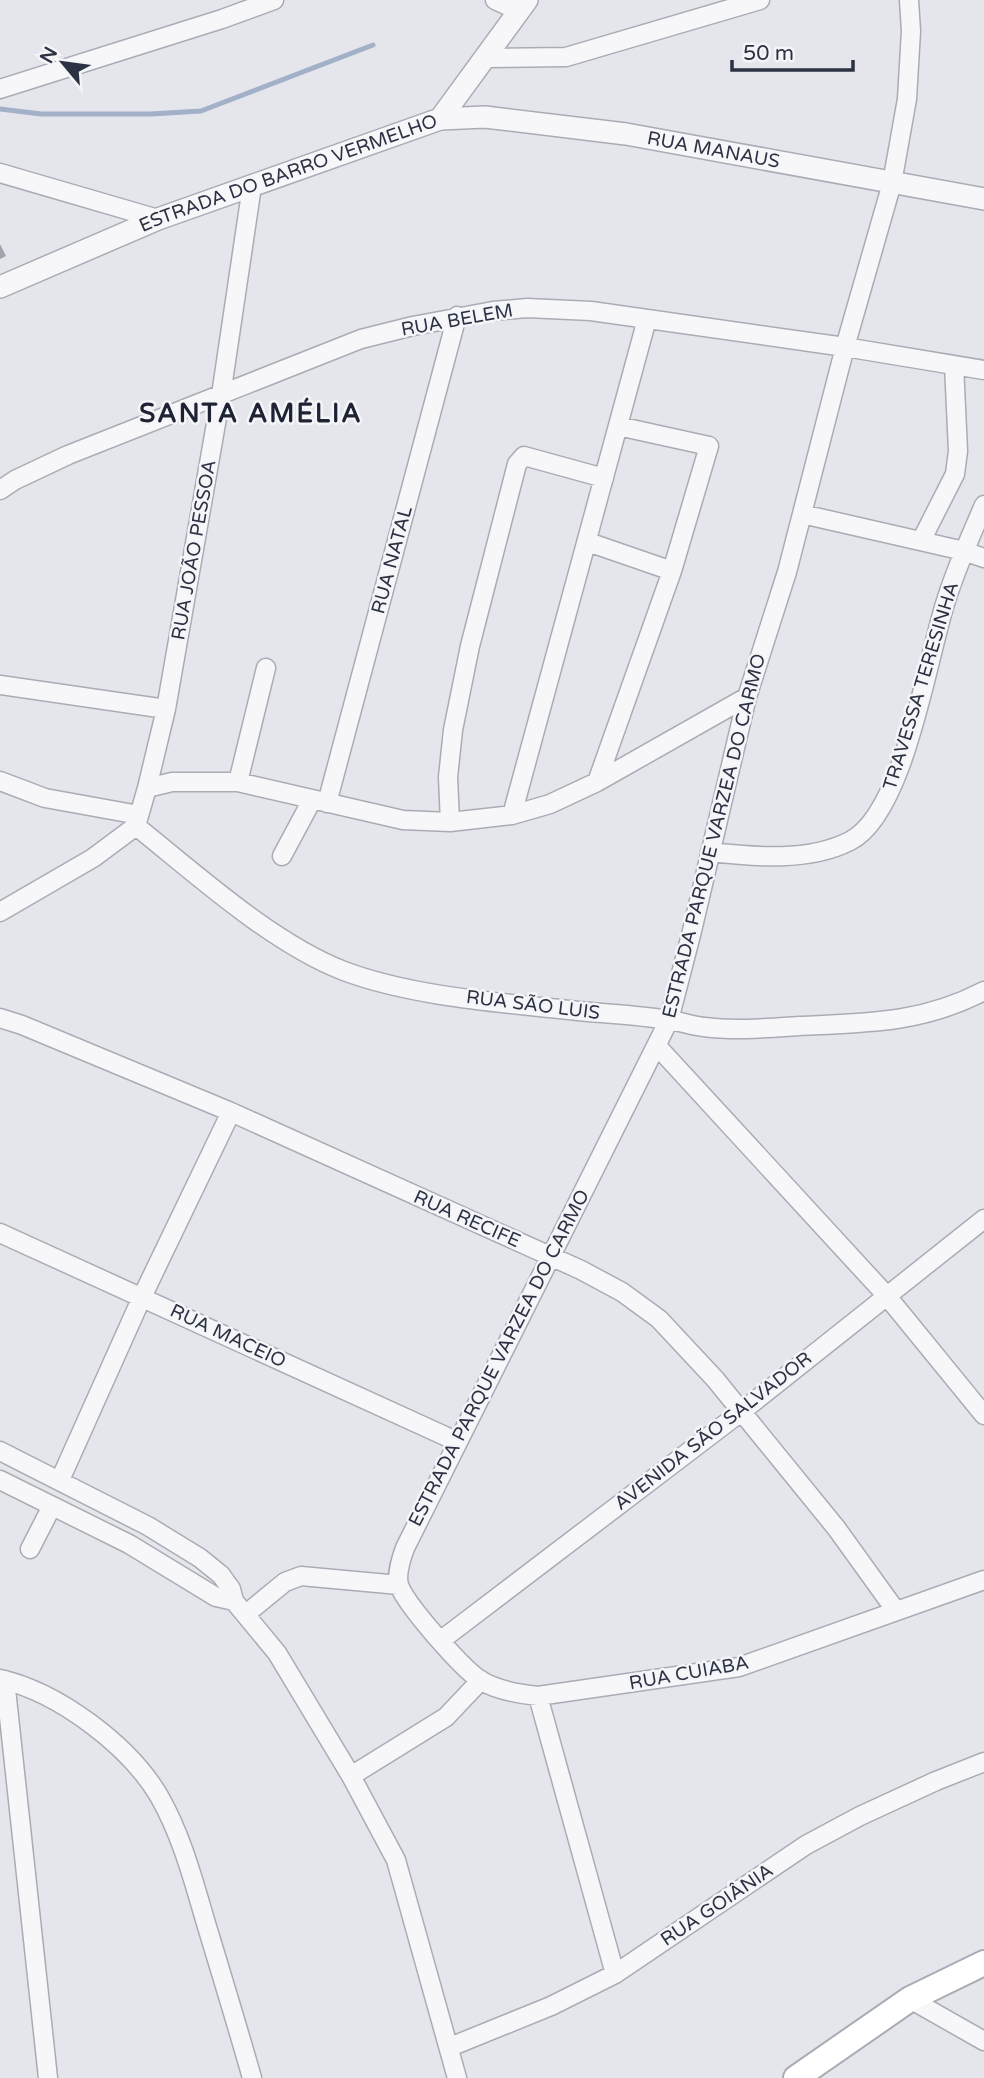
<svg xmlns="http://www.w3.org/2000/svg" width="984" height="2078" font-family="'Varela Round',sans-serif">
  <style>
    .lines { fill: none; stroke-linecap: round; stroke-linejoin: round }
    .stream { stroke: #a2b0c8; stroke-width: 5 }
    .minor-casing { stroke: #a9acb5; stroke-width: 21 }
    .tertiary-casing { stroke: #a9acb5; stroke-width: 24 }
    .secondary-casing { stroke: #a9acb5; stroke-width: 28 }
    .minor { stroke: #f7f7f9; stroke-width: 18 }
    .tertiary { stroke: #f7f7f9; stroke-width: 21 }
    .secondary { stroke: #fff; stroke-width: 24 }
    .wall { fill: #a1a4ac }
    .labels { text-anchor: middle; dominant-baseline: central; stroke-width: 5; stroke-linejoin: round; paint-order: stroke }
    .street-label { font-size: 19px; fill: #2c3243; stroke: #f4f5f8 }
    .district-label { font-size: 26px; font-weight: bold; letter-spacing: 2px; fill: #1e2334; stroke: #f4f5f8 }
  </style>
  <rect width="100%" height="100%" fill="#e4e6eb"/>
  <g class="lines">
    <path class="stream" d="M0,109L41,114H151L201,111L373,45"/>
    <defs>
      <path id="minor" d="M495,0L519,11
        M909,0L911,31L907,99L892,183L845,347L787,572L747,697L692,931L669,1020L405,1548C401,1559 396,1574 399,1585C406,1605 462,1668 480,1680C496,1690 519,1694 538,1696L739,1667L984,1580
        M486,58L566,57L760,0
        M0,89L222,19L274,0
        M0,173L158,219
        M0,490L15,480L68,455L361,339L413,326L493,311L527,308L591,311L845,347L984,370
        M802,514L964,551L984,558
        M921,541L955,474L958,451L954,365
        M588,542L672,571
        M0,685L166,709
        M747,697L597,782L550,804L512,815L450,822L403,820L238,782H172L147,788L136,826C196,874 273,944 344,971C413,997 505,1003 578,1011C608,1014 638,1015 668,1020C680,1021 692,1026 704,1027C736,1031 768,1028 799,1026C867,1023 923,1023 984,991
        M0,781L45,798L139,815
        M238,782L266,668
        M597,782L672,571L709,446L618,426
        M147,788L166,709L221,395L252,186
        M327,803L457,316
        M512,815L647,319
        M450,822L448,777L453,730L470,646L517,464L524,456L604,478
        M710,852C755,857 809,862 850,841C904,814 927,660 945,604C955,570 970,538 984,505
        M282,856L312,800
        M0,912L93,858L136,826
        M0,1018L22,1025L231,1112L581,1270L622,1292L659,1319L715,1379L837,1529L896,1611
        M657,1046L886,1295L984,1415
        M0,1233L456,1441
        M0,1451L148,1526L200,1558L221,1575L231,1589L234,1601L277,1653L351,1776L396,1860L457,2078
        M0,1480L129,1544L216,1597L234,1601
        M60,1480L142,1297L231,1112
        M30,1549L52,1506
        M246,1614L285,1582L301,1576L399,1585
        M440,1641L741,1412L984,1219
        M0,1679C58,1692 129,1745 159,1796C181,1834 193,1879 205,1920C221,1973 237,2025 252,2078
        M5,1680L48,2078
        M538,1696L615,1974
        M351,1776L446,1717L481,1680
        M910,1999L984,2041
        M450,2047L551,2006L615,1974L806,1845L860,1816L936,1781L984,1762"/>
      <g id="tertiary">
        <path id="s1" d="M440,119L485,117L626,134L984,199"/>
        <path id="s2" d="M0,287L158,219L440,119L527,0"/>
      </g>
      <path id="secondary" d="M796,2078L910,1999L984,1963"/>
    </defs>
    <use href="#minor" class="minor-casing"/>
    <use href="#tertiary" class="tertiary-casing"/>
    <use href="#secondary" class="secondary-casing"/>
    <use href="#minor" class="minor"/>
    <use href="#tertiary" class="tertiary"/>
    <use href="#secondary" class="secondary"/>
  </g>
  <path class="wall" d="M0,244L6,256L0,259Z"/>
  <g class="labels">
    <g class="street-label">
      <text stroke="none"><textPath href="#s1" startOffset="276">RUA MANAUS</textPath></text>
      <text stroke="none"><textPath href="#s2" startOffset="310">ESTRADA DO BARRO VERMELHO</textPath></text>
      <text transform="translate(457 320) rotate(-10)">RUA BELEM</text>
      <text transform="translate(194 550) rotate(-80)">RUA JOÃO PESSOA</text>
      <text transform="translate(392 560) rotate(-75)">RUA NATAL</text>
      <text transform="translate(921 686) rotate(-73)">TRAVESSA TERESINHA</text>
      <text transform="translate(714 836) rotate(-76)">ESTRADA PARQUE VARZEA DO CARMO</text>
      <text transform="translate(533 1005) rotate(7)">RUA SÃO LUIS</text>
      <text transform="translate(467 1219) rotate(24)">RUA RECIFE</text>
      <text transform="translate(228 1336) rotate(25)">RUA MACEIO</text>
      <text transform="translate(499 1358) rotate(-63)">ESTRADA PARQUE VARZEA DO CARMO</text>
      <text transform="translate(713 1431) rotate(-38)">AVENIDA SÃO SALVADOR</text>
      <text transform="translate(689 1673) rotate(-10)">RUA CUIABA</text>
      <text transform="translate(717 1905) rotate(-34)">RUA GOIÂNIA</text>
    </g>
    <g class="district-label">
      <text x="251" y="413">SANTA AMÉLIA</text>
    </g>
  </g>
  <g transform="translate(63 63) rotate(299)" stroke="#f4f5f8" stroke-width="5" paint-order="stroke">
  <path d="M0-5L12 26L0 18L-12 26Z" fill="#2c3243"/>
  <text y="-10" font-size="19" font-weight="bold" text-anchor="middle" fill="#2c3243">N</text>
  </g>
  <path d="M732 60v10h121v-10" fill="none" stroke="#2c3243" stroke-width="3.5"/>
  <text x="743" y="60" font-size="21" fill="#2c3243" stroke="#f4f5f8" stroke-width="5" paint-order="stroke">50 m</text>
</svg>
